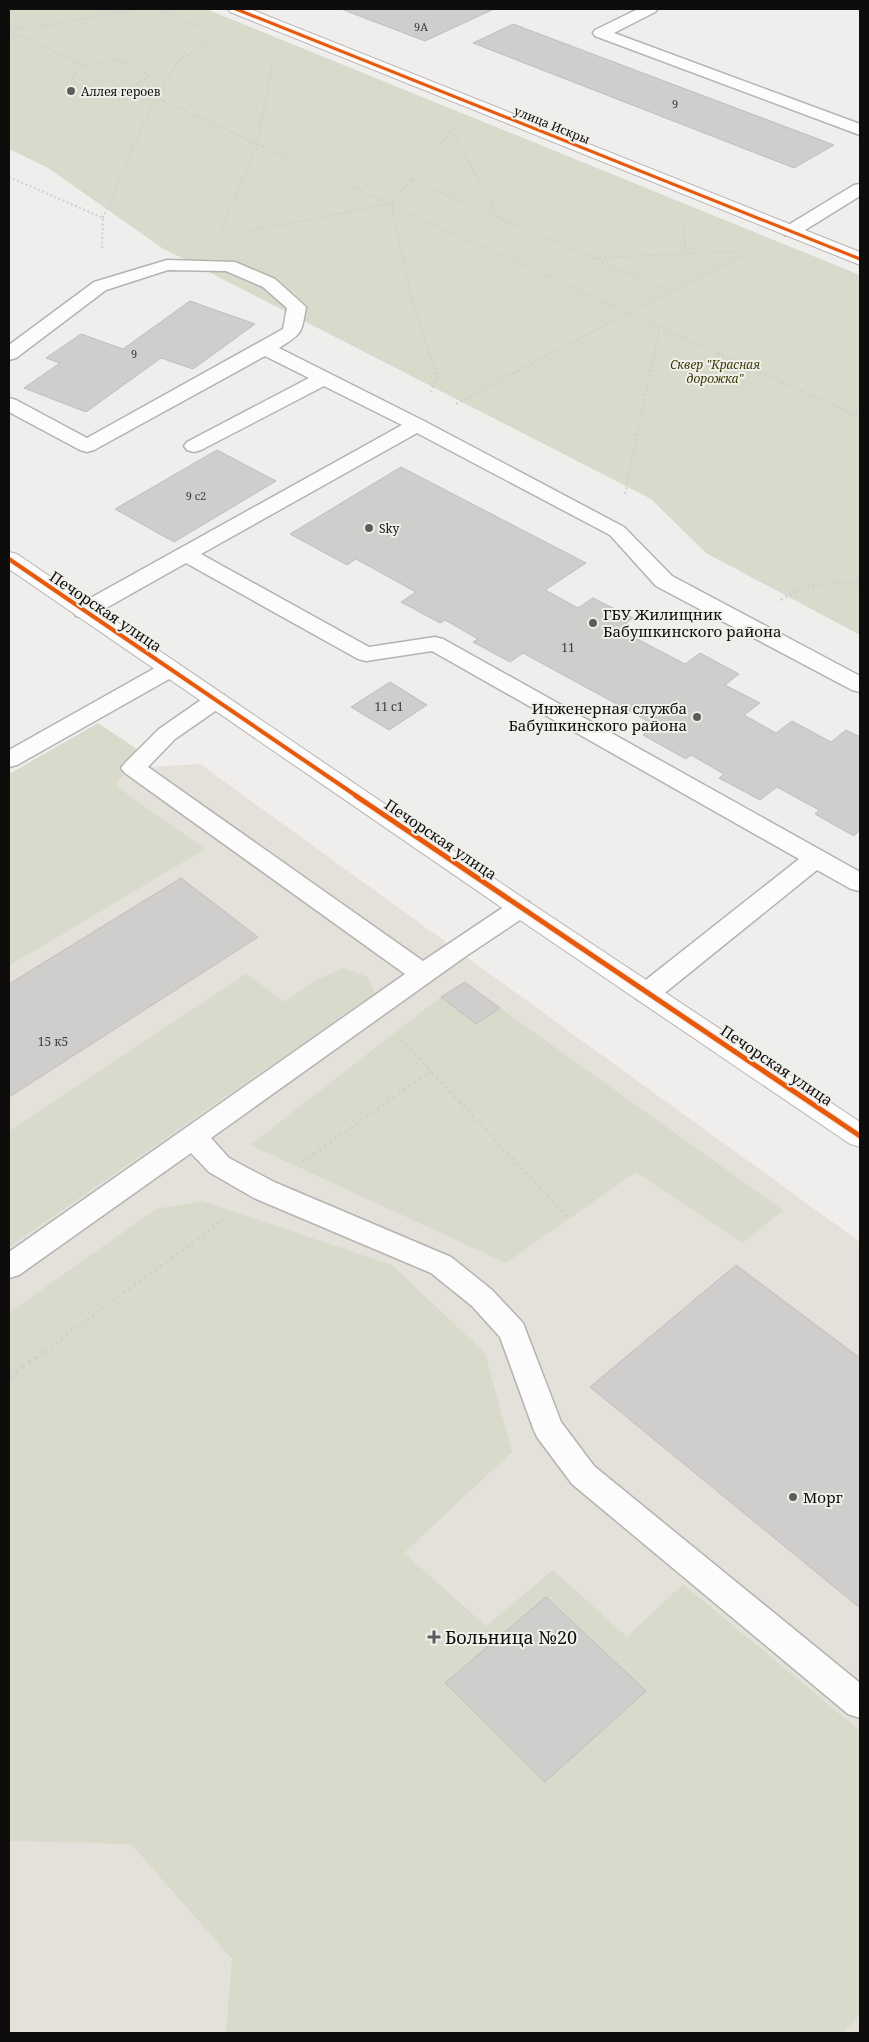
<svg xmlns="http://www.w3.org/2000/svg" width="869" height="2042" font-family="'Noto Serif',serif">
  <style>
    .built { fill: #e4e1da }
    .green { fill: #d8dacc }
    .building { fill: #d0cecd; stroke: #bfbebd }
    .lines { fill: none; stroke-linecap: round; stroke-linejoin: round }
    .service-casing { stroke: #b4b3b1; stroke-width: 3 }
    .minor-casing { stroke: #b4b3b1; stroke-width: 2 }
    .path-far3 { stroke: #d1d0d0; stroke-width: 2; stroke-dasharray: 2 2.5; stroke-linecap: butt }
    .path-far2 { stroke: #d1d0d0; stroke-width: 2.5; stroke-dasharray: 2 3; stroke-linecap: butt }
    .path-far1 { stroke: #d1d0d0; stroke-width: 3; stroke-dasharray: 2.5 4; stroke-linecap: butt }
    .path { stroke: #d1d0d0; stroke-width: 4; stroke-dasharray: 3 5; stroke-linecap: butt }
    .service { fill: #fdfcfc; fill-rule: evenodd }
    .minor { fill: #fdfcfc; fill-rule: evenodd }
    .cycleway-far2-casing { stroke: #f1efeb; stroke-width: 5 }
    .cycleway-far1-casing { stroke: #f1efeb; stroke-width: 6 }
    .cycleway-casing { stroke: #f1efeb; stroke-width: 8 }
    .cycleway-far2 { stroke: #e8590c; stroke-width: 3 }
    .cycleway-far1 { stroke: #e8590c; stroke-width: 4 }
    .cycleway { stroke: #e8590c; stroke-width: 5 }
    .poi-dot { fill: #5d5c5a; stroke: #f1efeb; stroke-width: 2 }
    .labels { text-anchor: middle; dominant-baseline: central; stroke-width: 4; stroke-linejoin: round; paint-order: stroke }
    .far-number-label { font-size: 11px; fill: #3e3d3c }
    .far-poi-label { font-size: 12px; fill: #0e0d0c; stroke: #f1efeb; text-anchor: start }
    .far-street-label { font-size: 12px; fill: #0e0d0c; stroke: #f1efeb }
    .far-park-label { font-size: 12px; font-style: italic; fill: #373b01; stroke: #f1efeb }
    .number-label { font-size: 12px; fill: #3e3d3c }
    .street-label { font-size: 15px; fill: #0e0d0c; stroke: #f1efeb }
    .poi-label { font-size: 15px; fill: #0e0d0c; stroke: #f1efeb; text-anchor: start }
    .near-poi-label { font-size: 18px; fill: #0e0d0c; stroke: #f1efeb; text-anchor: start }
  </style>
  <rect width="100%" height="100%" fill="#f0eeec"/>
  <path class="built" d="M200,764L860,1242V2033H9V826L133,768Z"/>
  <path class="green" d="M9,9H206L860,275V635L706,553L651,499L162,248L48,168L9,149Z
    M98,723L137,749L116,786L205,849L9,966V774Z
    M343,968L368,977L375,993L9,1247V1131L246,974L285,1002L312,982Z
    M441,997L476,1024L500,1008L783,1210L743,1243L636,1172L506,1263L250,1145Z
    M202,1201L392,1265L485,1353L512,1452L404,1553L486,1626L553,1570L627,1637L683,1584L860,1731V2014L843,2033H226L232,1959L131,1844L9,1841V1313L156,1209Z"/>
  <path class="building" d="M341,9H494L425,41Z
    M513,24L834,145L794,168L473,43Z
    M190,301L255,324L193,369L161,358L86,412L24,388L60,363L46,358L81,334L123,349Z
    M217,450L276,481L174,542L115,509Z
    M401,467L586,563L545,590L578,608L593,598L633,618L618,629L685,664L700,653L739,674L725,685L760,703L744,715L776,733L792,721L831,742L846,730L860,737V830L854,836L815,814L819,810L777,787L760,800L719,778L724,774L691,755L686,759L643,735L655,725L523,653L510,662L473,642L478,639L445,620L440,623L401,602L416,592L356,559L347,565L290,534Z
    M390,682L427,705L389,730L351,707Z
    M181,878L258,937L9,1097V984Z
    M465,982L482,995L500,1008L476,1024L441,997Z
    M736,1265L860,1358V1608L590,1387Z
    M546,1597L646,1691L545,1782L445,1683Z"/>
  <g class="lines">
    <defs>
      <path id="service" d="M638,9H658L655,12L614,33L860,124V135L595,36L593,33L595,30Z
        M860,184V196L797,235L791,236L785,235L782,231L785,227L854,185Z
        M167,260L235,262L275,279L306,307C301,334 303,333 279,348L424,421L624,527L672,576L860,676V692L852,690L656,586L610,535L417,433L201,554L369,647L435,637L443,639L860,872V891L851,889L817,870L656,1000L647,1002L638,1000L634,993L638,986L799,859L432,651L366,661L358,659L186,563L92,616L84,618L76,616L73,611L76,606L402,425L324,386L201,450L194,452L187,450L184,446L187,442L309,378L265,356L94,450L87,452L80,450L9,412V398L16,400L87,438L283,329L287,308L263,287L226,271L168,270L106,290L16,358L9,360V345L94,282Z
        M170,662L178,664L181,669L178,674L17,765L9,767V750L162,664Z
        M216,693L224,695L227,700L224,705L175,739L148,767L423,961L511,902L520,899L529,902L533,908L529,914L466,956L211,1138L229,1158L274,1182L451,1257L492,1290L523,1323L561,1422L594,1466L860,1683V1718L848,1714L572,1484L537,1437L533,1428L500,1337L472,1306L431,1273L254,1198L209,1172L191,1153L19,1275L9,1278V1252L405,974L125,773L121,768L125,763L159,729L208,695Z"/>
      <path id="minor" d="M228,9H250L860,252V265L230,12Z
        M9,552L17,554L529,902L860,1122V1147L850,1144L511,914L9,569Z"/>
    </defs>
    <use href="#service" class="service-casing"/>
    <use href="#minor" class="minor-casing"/>
    <path class="path-far3" d="M156,9L204,29
      M9,30L56,24L137,9
      M9,31L84,65
      M112,60L138,65L148,76C129,96 87,104 71,77L84,66Z
      M135,88L720,355
      M453,134L500,218
      M9,177L103,218L102,249
      M411,180L670,291
      M103,218L155,98L178,62L216,36
      M684,227L686,254
      M244,232L390,204
      M220,233L257,145L273,60
      M595,258L741,251
      M430,355L413,303L391,204L450,132
      M549,355L627,313L748,253
      M654,355L660,326"/>
    <path class="path-far2" d="M429,353L437,377L431,392
      M718,353L860,417
      M456,404L551,353
      M625,494L654,353
      M781,600L803,587L847,581L860,584"/>
    <path class="path-far1" d="M401,1039L566,1216
      M303,1162L431,1071
      M45,1351L227,1217"/>
    <path class="path" d="M9,1377L46,1350"/>
    <use href="#service" class="service"/>
    <use href="#minor" class="minor"/>
    <defs>
      <path id="cycleway-far2" d="M236,9L860,259"/>
      <path id="cycleway-far1" d="M9,559L358,797"/>
      <path id="cycleway" d="M356,796L860,1136"/>
    </defs>
    <use href="#cycleway-far2" class="cycleway-far2-casing"/>
    <use href="#cycleway-far1" class="cycleway-far1-casing"/>
    <use href="#cycleway" class="cycleway-casing"/>
    <use href="#cycleway-far2" class="cycleway-far2"/>
    <use href="#cycleway-far1" class="cycleway-far1"/>
    <use href="#cycleway" class="cycleway"/>
  </g>
  <g class="poi-dot">
    <circle cx="71" cy="91" r="5"/>
    <circle cx="369" cy="528" r="5"/>
    <circle cx="593" cy="623" r="5"/>
    <circle cx="697" cy="717" r="5"/>
    <circle cx="793" cy="1497" r="5"/>
    <path d="M431.5 1629.5h5v5h5v5h-5v5h-5v-5h-5v-5h5z"/>
  </g>
  <g class="labels">
    <g class="far-number-label">
      <text x="421" y="26">9А</text>
      <text x="675" y="103">9</text>
      <text x="134" y="353">9</text>
      <text x="196" y="495">9 с2</text>
    </g>
    <g class="far-poi-label">
      <text x="81" y="91">Аллея героев</text>
      <text x="379" y="528">Sky</text>
    </g>
    <g class="far-street-label">
      <text transform="translate(552 125) rotate(22)">улица Искры</text>
    </g>
    <g class="far-park-label">
      <text x="715" y="364">Сквер "Красная<tspan x="715" dy="14">дорожка"</tspan></text>
    </g>
    <g class="number-label">
      <text x="568" y="647">11</text>
      <text x="389" y="706">11 с1</text>
      <text x="53" y="1041">15 к5</text>
    </g>
    <g class="street-label">
      <text transform="translate(106 611) rotate(34)">Печорская улица</text>
      <text transform="translate(441 839) rotate(34)">Печорская улица</text>
      <text transform="translate(777 1065) rotate(34)">Печорская улица</text>
    </g>
    <g class="poi-label">
      <text x="603" y="614">ГБУ Жилищник<tspan x="603" dy="17">Бабушкинского района</tspan></text>
      <text x="687" y="708" text-anchor="end">Инженерная служба<tspan x="687" dy="17">Бабушкинского района</tspan></text>
      <text x="803" y="1497">Морг</text>
    </g>
    <g class="near-poi-label">
      <text x="445" y="1637">Больница №20</text>
    </g>
  </g>
  <rect width="869" height="2042" fill="none" stroke="#0e0d0c" stroke-width="20"/>
</svg>
